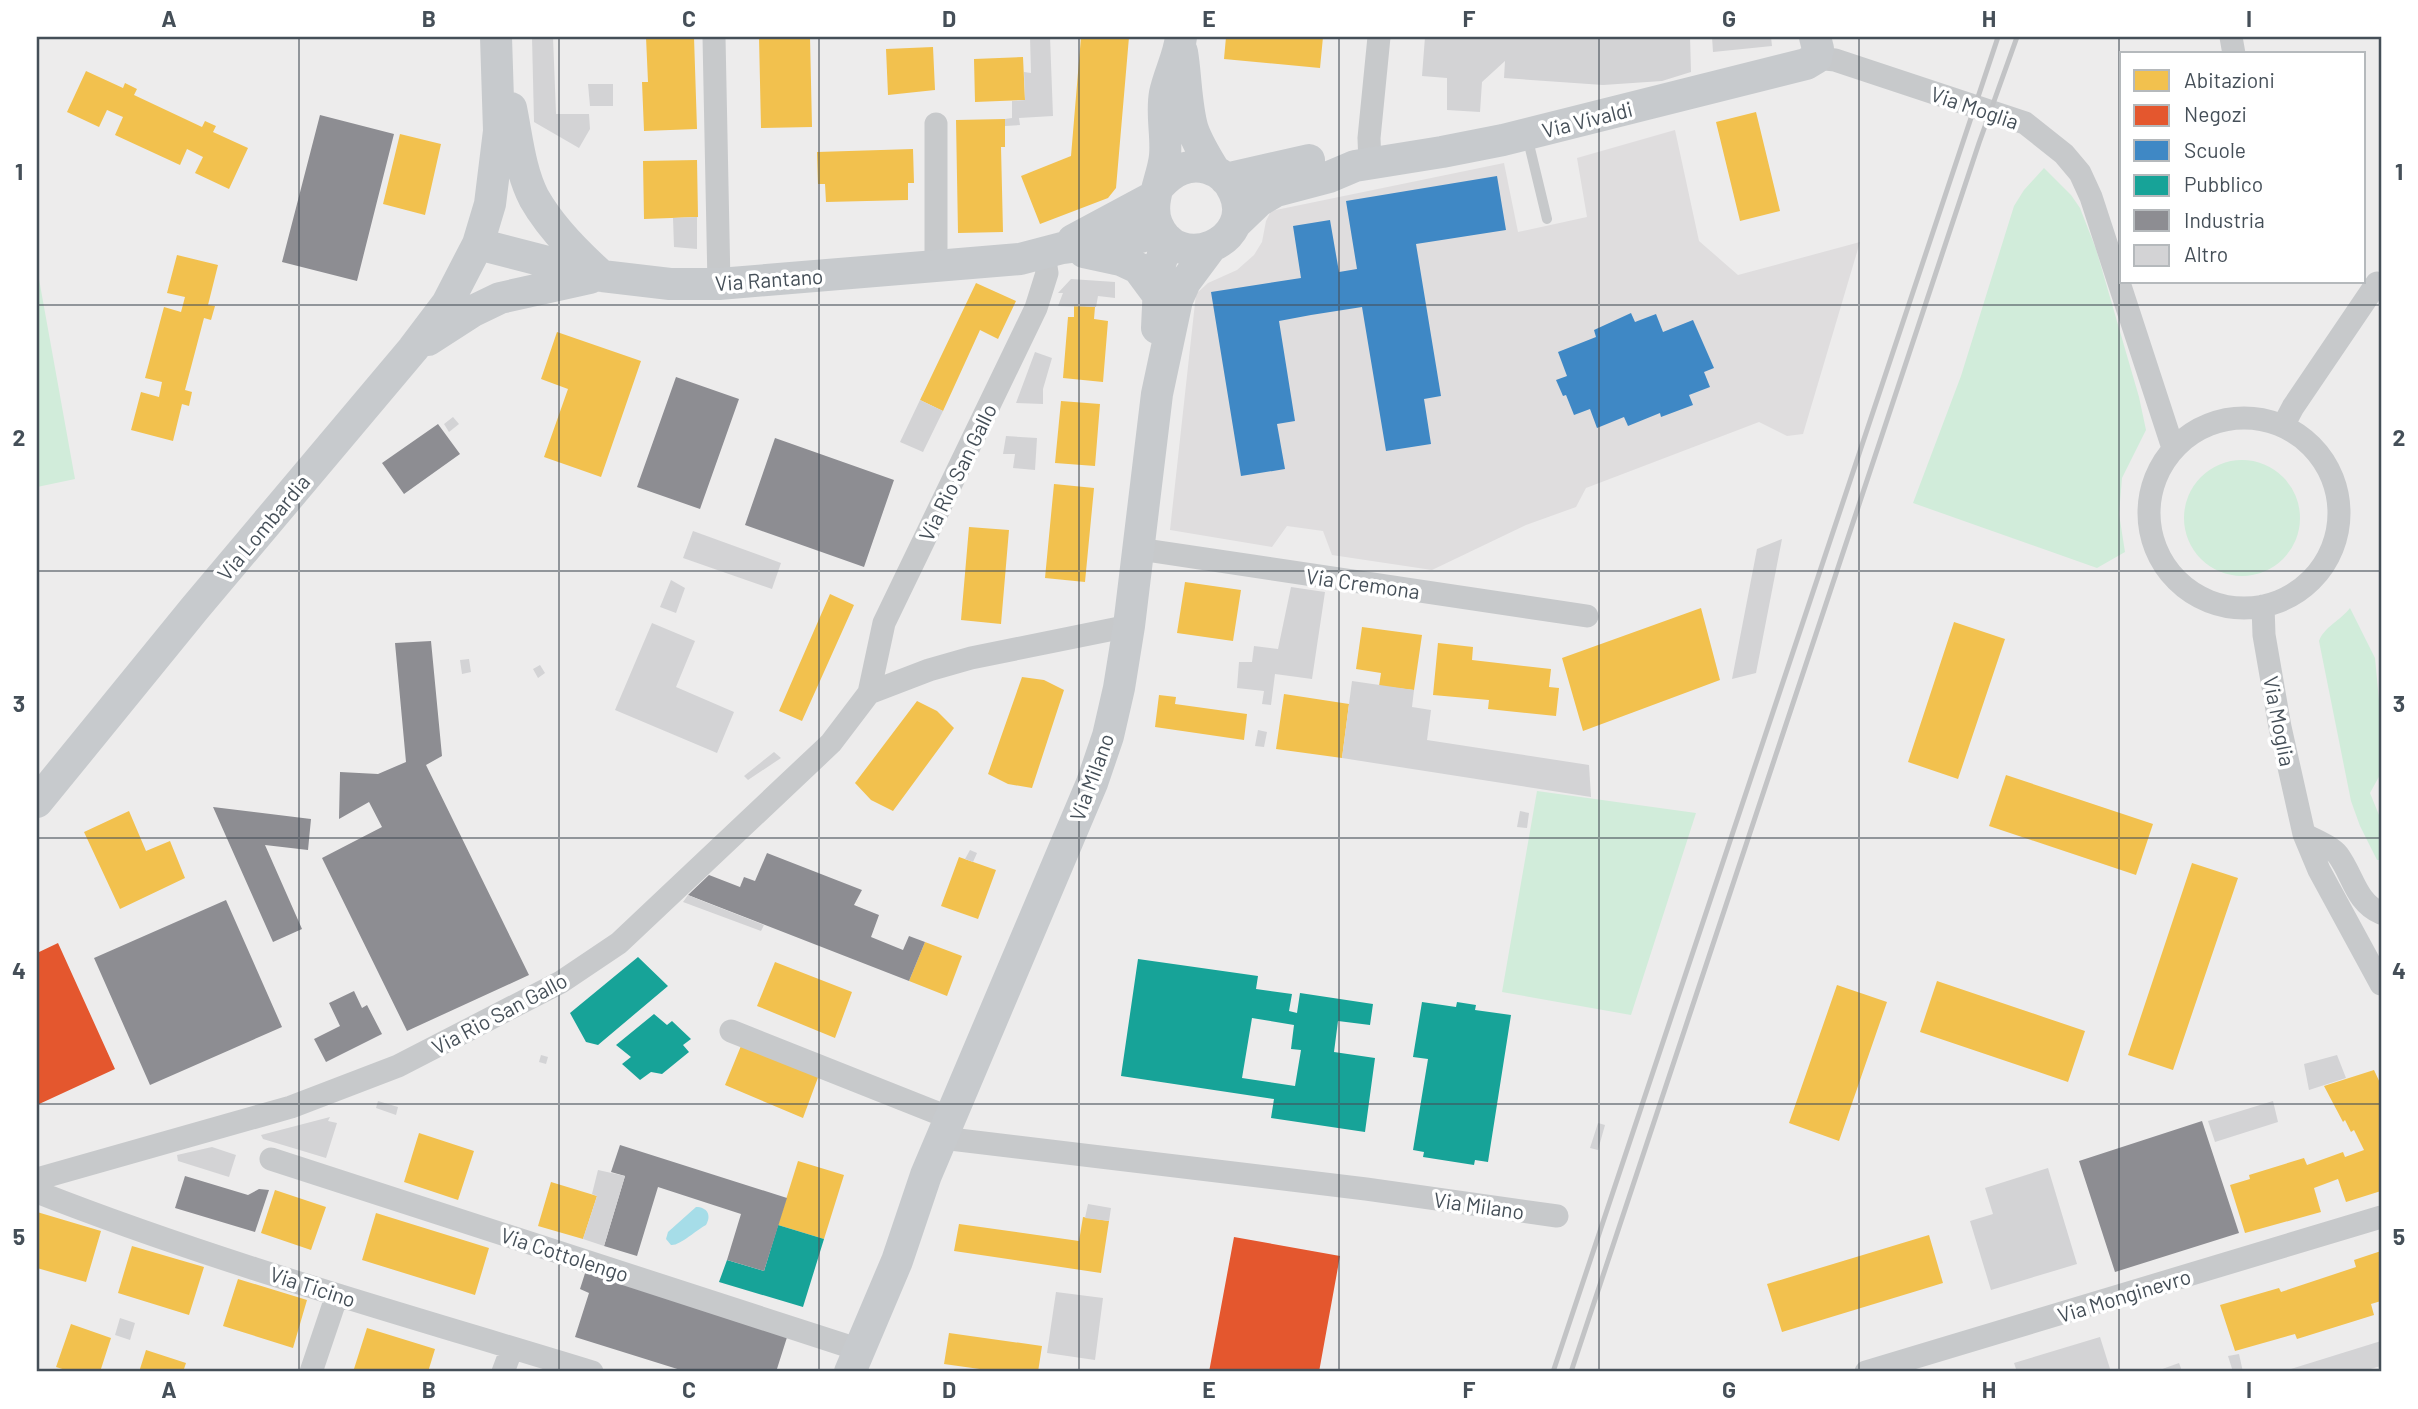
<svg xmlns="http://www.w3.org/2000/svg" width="2418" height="1409" font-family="Barlow,sans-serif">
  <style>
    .education { fill: #dfddde }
    .green { fill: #d1ecda }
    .water { fill: #a6dde8 }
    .homes { fill: #f2c14e }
    .shops { fill: #e4572e }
    .schools { fill: #3f88c5 }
    .public { fill: #17a398; fill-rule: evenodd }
    .industry { fill: #8d8d92 }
    .building { fill: #d3d3d5 }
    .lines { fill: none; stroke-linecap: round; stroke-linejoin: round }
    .lane { stroke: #c7c9cb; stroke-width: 10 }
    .street { stroke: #c7c9cb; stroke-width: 23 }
    .secondary { stroke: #c7cacd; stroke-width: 32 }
    .rail { stroke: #c2c3c5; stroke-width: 5 }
    .grid { fill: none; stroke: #454f58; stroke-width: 2; stroke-opacity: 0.55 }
    .labels { text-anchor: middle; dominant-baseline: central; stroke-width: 7; stroke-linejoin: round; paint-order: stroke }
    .street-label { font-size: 21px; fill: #454f58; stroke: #fff }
    .neatline { fill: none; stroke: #454f58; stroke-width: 2.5 }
    .grid-label { font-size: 23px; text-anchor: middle; font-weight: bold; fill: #454f58 }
  </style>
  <rect width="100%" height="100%" fill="#edecec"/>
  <path class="education" d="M1675,130L1699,241L1738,275L1860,242L1803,434L1787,436L1759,422L1586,488L1576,507L1526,525L1432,570L1332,555L1323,531L1287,526L1272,547L1170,530L1196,294L1208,283L1237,270L1254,255L1262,242L1266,221L1271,211L1504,163L1518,232L1587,217L1577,158Z"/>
  <path class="green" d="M2044,168L2071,195L2080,208L2096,249L2139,397L2146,430L2122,478L2119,514L2125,552L2097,568L1913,503L1961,376L2014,206L2024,190Z
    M37,268L75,479L37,487Z
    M2184 518a58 58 0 1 1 116 0a58 58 0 1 1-116 0Z
    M2350,608L2375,658L2381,721V773L2370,793L2381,820V860H2377L2360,826L2351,801L2319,641C2324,627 2341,620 2350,608Z
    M1537,791L1696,813L1631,1015L1502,992Z"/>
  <path class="water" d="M696,1207C707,1207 712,1215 706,1225C696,1230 680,1246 671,1245L666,1239L668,1232Z"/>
  <path class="homes" d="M646,37H694L697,129L644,131L642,82H648Z
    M759,37H810L812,127L761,128Z
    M1081,37H1129L1116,188L1108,198L1040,224L1021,176L1071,156Z
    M1226,37H1323L1320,68L1224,59Z
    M933,47L935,90L888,95L886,49Z
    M1023,57L1025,100L975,102L974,59Z
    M86,71L123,88L125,83L137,89L134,95L202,127L205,121L216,126L213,132L248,148L229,189L195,173L203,157L187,149L180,165L115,135L123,117L107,110L99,127L67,112Z
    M1756,112L1780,211L1740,221L1716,122Z
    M1005,119V147H1001L1003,232L958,233L956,120Z
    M400,134L441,144L425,215L383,204Z
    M913,149L914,183H908V200L826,202L825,184H818L817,152Z
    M697,160L698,217L644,219L643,161Z
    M177,255L218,265L208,305L215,306L211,320L204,318L185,390L192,392L189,406L182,404L173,441L131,430L141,392L159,397L162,382L145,378L164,307L181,312L185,297L167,293Z
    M976,283L1016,301L998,339L980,330L943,411L920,400Z
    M1074,305L1095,307L1094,319L1108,321L1103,382L1063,378L1068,317H1074Z
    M557,332L641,361L601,477L544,457L568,389L541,379Z
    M1061,401L1100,404L1095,466L1055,463Z
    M1054,484L1094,488L1085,582L1045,578Z
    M969,527L1009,530L1001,624L961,620Z
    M1185,582L1241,590L1233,641L1177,633Z
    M830,594L854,605L802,721L779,711Z
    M1701,608L1720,680L1583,731L1562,658Z
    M1954,622L2005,639L1958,779L1908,762Z
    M1362,627L1422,635L1414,690L1379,686L1381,673L1356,669Z
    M1438,643L1473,647L1472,660L1551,669L1549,687L1559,688L1556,716L1488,709L1489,700L1433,695Z
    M1022,677L1044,680L1064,690L1032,788L1008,784L988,774Z
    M1284,694L1349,704L1342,758L1276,749Z
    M1159,695L1176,697L1175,704L1247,714L1244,740L1155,727Z
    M917,701L937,711L954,728L893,811L871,800L855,783Z
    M2006,775L2153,824L2136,875L1989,826Z
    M129,811L146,851L170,841L185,878L120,909L84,832Z
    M959,857L996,870L978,919L941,906Z
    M2192,863L2238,878L2173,1070L2128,1055Z
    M925,942L962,956L947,996L909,981Z
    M775,962L852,992L835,1038L757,1006Z
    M1937,981L2085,1031L2068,1082L1920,1032Z
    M1837,985L1887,1002L1839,1141L1789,1123Z
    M743,1041L820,1072L803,1118L725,1085Z
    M2374,1070L2381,1085V1191L2346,1202L2338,1179L2314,1188L2321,1212L2245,1233L2230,1185L2250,1179L2249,1175L2304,1158L2307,1165L2343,1152L2345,1157L2364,1150L2354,1130L2351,1132L2345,1120L2343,1122L2324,1086Z
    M419,1133L474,1151L458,1200L404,1182Z
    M798,1161L844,1175L824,1239L778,1225Z
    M551,1182L597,1196L583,1239L538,1226Z
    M275,1190L326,1207L311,1250L261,1233Z
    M37,1212L101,1231L86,1282L37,1268Z
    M376,1213L489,1248L475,1295L362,1260Z
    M1083,1217L1109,1221L1101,1273L954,1251L959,1224L1079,1241Z
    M1929,1235L1943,1283L1782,1332L1767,1284Z
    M132,1246L204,1267L189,1315L118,1293Z
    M2381,1251V1301L2371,1304L2374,1315L2297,1339L2295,1334L2235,1351L2220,1305L2279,1288L2281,1292L2356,1267L2354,1260Z
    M238,1279L307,1300L293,1348L223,1326Z
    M71,1324L111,1338L100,1372H72L56,1367Z
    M367,1328L435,1349L428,1372H353Z
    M949,1333L1042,1346L1038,1372H1001L944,1364Z
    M146,1350L186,1363L183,1372H139Z"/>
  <path class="shops" d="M58,943L115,1069L37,1105V953Z
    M1234,1237L1340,1256L1319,1372H1209Z"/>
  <path class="schools" d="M1497,176L1506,230L1416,244L1441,396L1424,399L1431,444L1386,451L1362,307L1311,315L1279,321L1295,421L1277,424L1285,469L1241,476L1211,292L1301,278L1293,226L1330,220L1339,272L1357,269L1346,201Z
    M1631,313L1635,322L1656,314L1663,332L1693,320L1714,368L1704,372L1710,387L1689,395L1693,405L1661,417L1660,413L1628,426L1624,417L1597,428L1590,409L1574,415L1566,395L1563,396L1556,380L1567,376L1558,352L1596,337L1594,330Z"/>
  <path class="public" d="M638,957L668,986L598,1045L586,1042L570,1013Z
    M1138,959L1258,976L1256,989L1292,994L1289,1011L1297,1013L1300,993L1373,1004L1370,1025L1338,1021L1334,1052L1375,1058L1365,1132L1271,1118L1274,1099L1121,1076ZM1252,1018L1294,1025L1291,1049L1301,1050L1295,1086L1242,1078Z
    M1422,1002L1456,1007L1457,1002L1476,1005L1475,1010L1511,1015L1488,1162L1475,1160L1474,1165L1423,1157L1424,1152L1413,1150L1428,1059L1413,1057Z
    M654,1014L667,1025L672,1021L691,1039L683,1045L689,1052L662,1074L651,1072L640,1080L622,1064L631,1057L616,1045Z
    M778,1225L824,1239L803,1307L719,1282L727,1260L764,1271Z"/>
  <path class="industry" d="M320,115L394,134L357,281L282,262Z
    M676,377L739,399L700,509L637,487Z
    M438,424L460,454L404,494L382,463Z
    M775,438L894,480L864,567L745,525Z
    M431,641L442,756L426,765L529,975L407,1031L322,858L382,827L369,802L339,819L340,772L378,774L406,762L395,643Z
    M213,807L311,819L308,850L265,845L302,929L273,942Z
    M767,853L862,890L854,905L879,915L871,937L903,950L909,936L925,942L909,981L688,895L709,875L740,887L744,877L755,881Z
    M226,900L282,1027L150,1085L94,958Z
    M354,991L362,1008L367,1005L382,1034L326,1062L314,1039L340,1026L329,1003Z
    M2202,1121L2239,1233L2115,1272L2079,1161Z
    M620,1145L787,1198L764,1271L727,1260L741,1214L658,1187L637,1256L604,1246L625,1176L611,1172Z
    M185,1176L248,1195L259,1189L269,1190L255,1232L175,1208Z
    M587,1267L789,1331L776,1372H687L575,1337L589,1293L580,1289Z"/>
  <path class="building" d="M532,37H553L556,114H589L590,129L579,148L534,122Z
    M1030,37H1050L1053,116L1019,118L1020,125L1005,126V119L1012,118V101L1025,100L1024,72L1031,73Z
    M1425,37H1690L1691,72L1662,81L1603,85L1504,78L1505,61L1482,82L1480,112L1447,110V78L1422,76Z
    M1712,37H1771L1772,46L1713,52Z
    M588,84H613V106H590Z
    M697,217V249L674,247L673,218Z
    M1071,279L1115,282V298L1098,296L1096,307L1058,306L1063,293H1058Z
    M1035,352L1052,358L1043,389V404L1016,403Z
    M920,400L943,411L923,452L900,442Z
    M453,417L459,424L449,432L444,424Z
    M1006,436L1037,438L1035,470L1013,468L1015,454H1003Z
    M693,531L781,563L772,589L683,558Z
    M1782,539L1756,673L1732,679L1757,549Z
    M671,580L685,588L676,613L660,607Z
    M1291,587L1325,592L1312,679L1275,674L1271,705L1262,704L1264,691L1237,688L1239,662H1252L1254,646L1278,649Z
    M652,623L695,641L676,687L734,712L717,753L615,710Z
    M469,659L471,672L462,674L460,660Z
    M540,665L545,673L538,678L533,669Z
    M1352,681L1414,690L1412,707L1431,710L1427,740L1589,765L1591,797L1342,758Z
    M1258,730L1267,732L1264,747L1255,746Z
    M774,752L781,758L748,780L744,776Z
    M1520,811L1529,813L1527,828L1517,827Z
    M970,850L977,853L973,862L965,859Z
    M688,895L705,902L764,925L761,931L683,902Z
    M541,1055L548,1057L546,1064L539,1062Z
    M2337,1055L2346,1078L2309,1090L2304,1064Z
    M378,1101L398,1107L396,1115L376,1108Z
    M2273,1101L2278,1122L2215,1142L2208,1121Z
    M330,1117L328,1121L337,1123L326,1158L263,1139L261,1135Z
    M1598,1123L1605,1125L1598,1150L1590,1148Z
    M212,1147L236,1155L229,1177L178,1161L177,1155Z
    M2048,1168L2077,1264L1991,1290L1970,1221L1993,1214L1985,1188Z
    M598,1170L625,1176L604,1246L583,1239L597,1196L592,1194Z
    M1088,1204L1111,1208L1109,1221L1085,1218Z
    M1056,1292L1103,1298L1095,1360L1047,1353Z
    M120,1318L135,1323L130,1340L115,1335Z
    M2100,1337L2111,1372H2017L2014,1363Z
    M2381,1341V1366L2360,1372H2281Z
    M2239,1354L2243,1372H2233L2228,1356Z
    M2179,1363L2182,1371L2189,1369L2190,1372H2154Z"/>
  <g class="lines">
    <path class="lane" d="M1527,136L1547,219"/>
    <path class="street" d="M714,37L719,284
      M2231,37L2234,54
      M1816,58L1835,60L2025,123L2064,154L2080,173L2091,197L2173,448
      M1370,164L1369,138L1379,37
      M936,267V124
      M2149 513a95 95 0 1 1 190 0a95 95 0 1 1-190 0Z
      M2283,426L2293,407L2377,283
      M1139,549L1587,616
      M2263,606L2264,635L2280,727L2304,834L2319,870L2381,984
      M869,693L884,623L1036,308L1047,273L1044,254
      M2304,834C2314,840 2331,846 2338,855C2353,875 2356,903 2381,913
      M731,1031L950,1118
      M942,1138L1366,1189L1557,1216
      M271,1159L860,1350
      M37,1179L291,1107L398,1066L561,982L619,943L831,743L869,693L929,670L971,658L1129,626
      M37,1192C218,1263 406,1315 592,1372
      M311,1372L337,1295
      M503,1372L512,1348
      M1866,1372L2381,1217"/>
    <path class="secondary" d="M1182,52C1186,76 1186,108 1193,130C1198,144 1206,157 1214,170
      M511,108C517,137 520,171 534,198C551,228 577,254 602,276
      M1225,179L1309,160
      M1160,185C1173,171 1188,163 1207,168C1220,172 1229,180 1234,192C1257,241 1178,276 1157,224C1148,202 1163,178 1165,156C1167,135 1161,114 1165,93C1169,74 1179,56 1181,37
      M1235,224L1259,201L1276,191L1329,177L1355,166L1442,152L1503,140L1806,64L1816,58L1818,49L1815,37
      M1073,240L1155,196
      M478,244L602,276L670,284H719L1020,259L1062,248L1134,239L1160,231
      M1084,252L1121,260L1138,268L1158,295
      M1157,328L1160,264L1168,240
      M428,340L473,311L500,298L590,278
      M37,802L195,608L413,349L447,304L478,244L490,204L499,131L496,37
      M850,1372L897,1261L926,1175L1092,783L1108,736L1119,688L1129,626L1157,394L1177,300L1185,282L1211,247"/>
    <path class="rail" d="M1553,1372L1998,37
      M1571,1372L1979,143L2017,37"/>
  </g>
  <path class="grid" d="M299,37V1372M559,37V1372M819,37V1372M1079,37V1372M1339,37V1372M1599,37V1372M1859,37V1372M2119,37V1372M37,305H2381M37,571H2381M37,838H2381M37,1104H2381"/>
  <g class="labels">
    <g class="street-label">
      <text transform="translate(1975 107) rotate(19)">Via Moglia</text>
      <text transform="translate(1587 119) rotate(-14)">Via Vivaldi</text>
      <text transform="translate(769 279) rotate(-4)">Via Rantano</text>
      <text transform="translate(957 472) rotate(-64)">Via Rio San Gallo</text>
      <text transform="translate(263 527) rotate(-50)">Via Lombardia</text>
      <text transform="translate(1363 583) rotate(8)">Via Cremona</text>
      <text transform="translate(2280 721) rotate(79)">Via Moglia</text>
      <text transform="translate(1091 777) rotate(-70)">Via Milano</text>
      <text transform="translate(499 1013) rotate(-28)">Via Rio San Gallo</text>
      <text transform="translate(1479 1205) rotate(8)">Via Milano</text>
      <text transform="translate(565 1254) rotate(18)">Via Cottolengo</text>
      <text transform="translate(313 1286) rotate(18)">Via Ticino</text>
      <text transform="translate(2124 1295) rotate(-17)">Via Monginevro</text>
    </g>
  </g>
  <rect width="2418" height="1409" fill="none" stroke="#ffffff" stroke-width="77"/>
  <rect x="2120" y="52" width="245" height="231" fill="#ffffff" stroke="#b5b9bc" stroke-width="2"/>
  <rect x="2134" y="70" width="35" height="21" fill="#f2c14e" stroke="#b5b9bc" stroke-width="2"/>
  <text x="2184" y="88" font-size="21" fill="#454f58">Abitazioni</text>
  <rect x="2134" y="105" width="35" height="21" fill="#e4572e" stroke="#b5b9bc" stroke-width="2"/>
  <text x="2184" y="122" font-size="21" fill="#454f58">Negozi</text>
  <rect x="2134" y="140" width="35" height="21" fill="#3f88c5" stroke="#b5b9bc" stroke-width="2"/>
  <text x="2184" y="158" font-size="21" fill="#454f58">Scuole</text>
  <rect x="2134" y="175" width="35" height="21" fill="#17a398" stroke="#b5b9bc" stroke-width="2"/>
  <text x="2184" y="192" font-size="21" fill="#454f58">Pubblico</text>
  <rect x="2134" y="210" width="35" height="21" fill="#8d8d92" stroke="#b5b9bc" stroke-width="2"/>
  <text x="2184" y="228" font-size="21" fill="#454f58">Industria</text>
  <rect x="2134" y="245" width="35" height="21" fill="#d3d3d5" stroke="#b5b9bc" stroke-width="2"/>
  <text x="2184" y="262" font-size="21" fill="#454f58">Altro</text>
  <rect x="38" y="38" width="2342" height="1332" class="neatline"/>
  <g class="grid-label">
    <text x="169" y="27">A</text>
    <text x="429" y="27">B</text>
    <text x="689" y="27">C</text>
    <text x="949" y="27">D</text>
    <text x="1209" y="27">E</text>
    <text x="1469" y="27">F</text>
    <text x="1729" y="27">G</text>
    <text x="1989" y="27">H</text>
    <text x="2249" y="27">I</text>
    <text x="19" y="180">1</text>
    <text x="2399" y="180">1</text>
    <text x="19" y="446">2</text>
    <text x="2399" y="446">2</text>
    <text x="19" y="712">3</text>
    <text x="2399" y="712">3</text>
    <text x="19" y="979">4</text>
    <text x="2399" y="979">4</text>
    <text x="19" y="1245">5</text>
    <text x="2399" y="1245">5</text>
    <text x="169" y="1398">A</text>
    <text x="429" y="1398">B</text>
    <text x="689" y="1398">C</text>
    <text x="949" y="1398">D</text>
    <text x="1209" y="1398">E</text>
    <text x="1469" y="1398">F</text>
    <text x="1729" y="1398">G</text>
    <text x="1989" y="1398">H</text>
    <text x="2249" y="1398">I</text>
  </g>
</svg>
